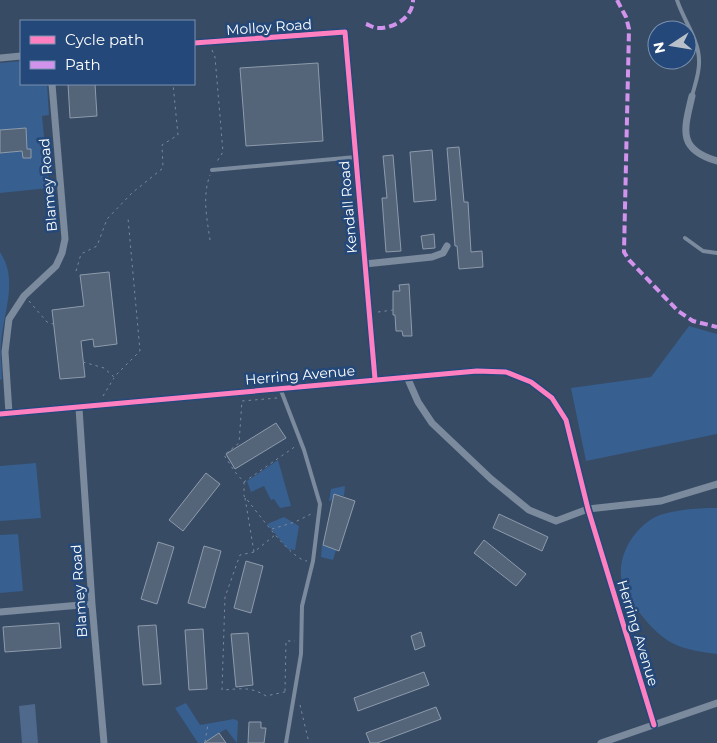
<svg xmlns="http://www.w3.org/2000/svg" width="717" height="743" font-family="Montserrat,sans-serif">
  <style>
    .green { fill: #375f8f }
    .water { fill: #4f698c }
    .building { fill: #546479; stroke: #8e9bab }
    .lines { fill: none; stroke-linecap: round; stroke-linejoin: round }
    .path { stroke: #7b8a9c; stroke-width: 1; stroke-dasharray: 2.5 4; stroke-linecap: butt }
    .service { stroke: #7b8a9c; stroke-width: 4 }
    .minor { stroke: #7b8a9c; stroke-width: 7 }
    .quiet { stroke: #d193ec; stroke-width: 4; stroke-dasharray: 8 4; stroke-linecap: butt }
    .cycleway-casing { stroke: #234879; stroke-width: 8 }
    .cycleway { stroke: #ff80c0; stroke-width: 5 }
    .labels { text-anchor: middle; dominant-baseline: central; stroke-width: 5; stroke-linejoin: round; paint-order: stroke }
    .street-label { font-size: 14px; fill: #fff; stroke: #234879 }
  </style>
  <rect width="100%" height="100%" fill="#374b65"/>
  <path class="green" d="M21,61V84H47L49,115L42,116L49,188L0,193V63Z
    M0,252C19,280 3,313 1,344C0,355 2,368 2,379L0,380Z
    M689,326L717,334V434L586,461L571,388L651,377Z
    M278,460L291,506L280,508L274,499L271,500L264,486L251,492L247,481Z
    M36,463L41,518L0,521V466Z
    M345,486L344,496L338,495L336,501L332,498L331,501H329L331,489Z
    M717,508V654C702,652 686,650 672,643C660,637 645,621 637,609C632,602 626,594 623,586C614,559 634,525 660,515C679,509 698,508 717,508Z
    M284,517L299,526L295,550L288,549L267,524Z
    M18,534L23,591L0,593V535Z
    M322,545L336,550L333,560L321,557Z
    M186,703L200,725L234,719L238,721L237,743L226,729L203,743H198L175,708Z"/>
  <path class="water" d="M35,704L38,743H22L19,706Z"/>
  <path class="building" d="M318,63L323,141L246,146L240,68Z
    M68,84H95L97,116L70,118Z
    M26,128L27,149H31V158H23L22,151L0,153V130Z
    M459,147L464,202H468L471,252L482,251L483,267L459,269L457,246H455L447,148Z
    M432,150L436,200L414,202L410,152Z
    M393,155L401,251L386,252L382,198H387L383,156Z
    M434,234L435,248L423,249L421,236Z
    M109,272L117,344L94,347L93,339L81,341L85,377L60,379L52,310L84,306L80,275Z
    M409,284L412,336H403L402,331H396L395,315H393V291H400L399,285Z
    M276,423L286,438L235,469L226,454Z
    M206,473L220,484L183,531L169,520Z
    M334,494L355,501L339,551L323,545Z
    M499,514L548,537L542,551L493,528Z
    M484,540L526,574L516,586L474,553Z
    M158,542L174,547L157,604L141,599Z
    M204,546L221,551L205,608L188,603Z
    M246,561L263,566L251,613L234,608Z
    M59,623L61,648L5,652L3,627Z
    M156,625L161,684L143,685L138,626Z
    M203,629L207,689L189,690L185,630Z
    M421,632L425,646L415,650L411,636Z
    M248,633L253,685L236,687L231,634Z
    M424,672L429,685L358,711L354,698Z
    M436,707L441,719L377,743H370L366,733Z
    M249,722H261V728H266L264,743H248Z
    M219,733L226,743H204Z"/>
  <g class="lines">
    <path class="path" d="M212,50L215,57L223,152L216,163
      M210,240C207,219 202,196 210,175
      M76,271L81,254L97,246L107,219L132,193L163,168L162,145L178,135L173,84
      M29,301L47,322L53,324
      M378,312L393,310
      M83,362L104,368L114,377L140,351L128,218
      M103,396L114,378
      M277,398L242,401L239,443L224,455L235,472L244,482V496C256,510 291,560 307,561
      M244,482L296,446
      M245,498L254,552L275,535
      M272,529L295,522L313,513
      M254,552L240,555L225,597L222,690C240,689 250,686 266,696L289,691
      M285,691L286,641H295
      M300,705L309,743
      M205,742L208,724"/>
    <path class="service" d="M677,0C683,19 699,40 699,60C700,72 695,84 692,96
      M212,170L356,157
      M685,238L703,251L717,253
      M280,388L304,450L320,504L313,561L302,606L301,654L286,743"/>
    <path class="minor" d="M194,43L345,32L375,379
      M0,58L21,56
      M692,96C684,130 677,149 717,161
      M365,264L432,257L443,253L447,246
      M407,377L418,402L432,423L491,479L529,510L556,521L588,509L661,501L717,484
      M79,408L92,604L104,743
      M9,413L5,352L9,319L24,296L56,266L62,253L65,239L52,84
      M0,414L477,371L506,372L531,382L552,398L566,420L588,509L654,725
      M0,612L92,604
      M601,743L717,703"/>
    <path class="quiet" d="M617,0L626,17L629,29L624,252L629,260L678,311L693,321L717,327
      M366,24C369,25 374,28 377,28C394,29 413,17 413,0"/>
    <defs>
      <path id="cycleway" d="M194,43L345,32L375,379
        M0,414L477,371L506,372L531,382L552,398L566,420L588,509L654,725"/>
    </defs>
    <use href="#cycleway" class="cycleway-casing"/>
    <use href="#cycleway" class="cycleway"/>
  </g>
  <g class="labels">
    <g class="street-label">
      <text transform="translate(269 27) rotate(-4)">Molloy Road</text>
      <text transform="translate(48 185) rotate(-95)">Blamey Road</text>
      <text transform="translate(348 207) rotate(-95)">Kendall Road</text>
      <text transform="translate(300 375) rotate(-5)">Herring Avenue</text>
      <text transform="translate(79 591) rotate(-94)">Blamey Road</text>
      <text transform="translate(638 633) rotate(73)">Herring Avenue</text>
    </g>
  </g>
  <rect x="20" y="20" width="175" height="65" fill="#234879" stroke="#7b91af"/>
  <rect x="30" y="36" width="25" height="8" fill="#ff80c0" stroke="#7b91af"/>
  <text x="65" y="45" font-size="15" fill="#ffffff">Cycle path</text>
  <rect x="30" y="61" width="25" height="8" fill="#d193ec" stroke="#7b91af"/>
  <text x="65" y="70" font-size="15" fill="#ffffff">Path</text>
  <g transform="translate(672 45) rotate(258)"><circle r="24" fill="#234879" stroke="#7b91af"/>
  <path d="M0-4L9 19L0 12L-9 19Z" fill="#b9c0c9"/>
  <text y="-8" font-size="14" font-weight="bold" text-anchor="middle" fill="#ffffff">N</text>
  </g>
</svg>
